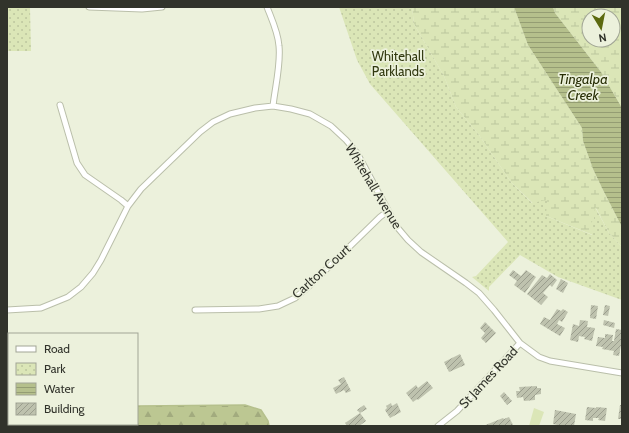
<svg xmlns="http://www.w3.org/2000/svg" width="629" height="433" font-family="Cabin,sans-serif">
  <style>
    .green { fill: #dbe6b7 }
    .forest { fill: url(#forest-firs) }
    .wetland { fill: url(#wetland-marsh); fill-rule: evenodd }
    .park { fill: url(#park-dots) }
    .water { fill: url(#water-rules) }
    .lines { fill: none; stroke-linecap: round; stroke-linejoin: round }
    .stream { stroke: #b5c08c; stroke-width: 1.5 }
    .building { fill: url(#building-hatch) }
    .street-casing { stroke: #babfaa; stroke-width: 7 }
    .street { stroke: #fff; stroke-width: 5 }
    .labels { text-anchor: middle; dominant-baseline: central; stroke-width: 3.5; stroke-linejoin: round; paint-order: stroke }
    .park-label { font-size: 13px; fill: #31380f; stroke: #ecf1dc }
    .street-label { font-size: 13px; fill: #31332b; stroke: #ecf1dc }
    .water-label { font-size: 14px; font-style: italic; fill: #282e05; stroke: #ecf1dc }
  </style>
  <defs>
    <pattern id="forest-firs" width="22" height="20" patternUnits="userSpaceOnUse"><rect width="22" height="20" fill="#bcc792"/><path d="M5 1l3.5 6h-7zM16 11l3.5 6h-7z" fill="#a2ab7e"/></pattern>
    <pattern id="wetland-marsh" width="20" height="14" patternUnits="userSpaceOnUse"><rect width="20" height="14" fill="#dbe6b7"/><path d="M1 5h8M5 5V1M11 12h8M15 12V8" fill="none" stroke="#bcc69e"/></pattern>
    <pattern id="park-dots" width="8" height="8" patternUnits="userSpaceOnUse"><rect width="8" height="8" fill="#dbe6b7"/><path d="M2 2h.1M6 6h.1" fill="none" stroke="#bcc69e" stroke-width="1.8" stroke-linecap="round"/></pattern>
    <pattern id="water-rules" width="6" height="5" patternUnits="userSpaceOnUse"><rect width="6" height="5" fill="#b5c08c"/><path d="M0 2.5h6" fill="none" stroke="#949d73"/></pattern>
    <pattern id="building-hatch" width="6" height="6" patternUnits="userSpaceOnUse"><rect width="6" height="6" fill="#bec2ae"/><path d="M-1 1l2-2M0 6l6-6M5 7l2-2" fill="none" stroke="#9b9e8e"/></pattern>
  </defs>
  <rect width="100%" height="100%" fill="#ecf1dc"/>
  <path class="green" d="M534,408L544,412L539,426H529Z"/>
  <path class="forest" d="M245,405L261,410L268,421L269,426H7V407L9,406V424H137V406Z"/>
  <path class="wetland" d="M412,7H514L528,45L582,128L583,141L593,169L603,190L622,227V247L609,233L596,208L593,235L546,216L511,182L479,135L456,107L444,76L414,24Z
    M553,7H622V108L601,72L555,13ZM589,16H613V40H589Z"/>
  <path class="park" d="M7,7H30L31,51H7Z
    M339,7H412L414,24L444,76L456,107L479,135L511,182L532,203L547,200L546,216L592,235L591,223L594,219L595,207L609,233L622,247V300L558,277L520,255L489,287V291L472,277L476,276L508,242L370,84L357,60Z"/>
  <path class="water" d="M514,7H553L555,13L601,72L622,108V227L603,190L593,169L583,141L582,128L528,45Z"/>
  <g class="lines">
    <path class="stream" d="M137,406L245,405L261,410L268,421L269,426
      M7,407L9,406"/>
  </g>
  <path class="building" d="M513,270L521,276L526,270L536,277L525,293L514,285L517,281L509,275Z
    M550,274L557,280L552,287L550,285L543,293L548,297L541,305L527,294L542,275L547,278Z
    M561,279L568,283L563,293L556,289Z
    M591,305L598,306L596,319L590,318Z
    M605,305L610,306L608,316L603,315Z
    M557,309L561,311L563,309L568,312L562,322L559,320L557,324L565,328L560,336L540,324L544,317L550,320Z
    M580,320L588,321L587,327L595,328L592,341L584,339L585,337L579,336L578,342L570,340L573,324L579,326Z
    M604,320L615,323L614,328L603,325Z
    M485,322L496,333L486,343L481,338L485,333L480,328Z
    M616,329L622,330V340L619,356L613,355L614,351L602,349L603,347L596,346L598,337L605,338V334L613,335L612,341H614Z
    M460,354L465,365L449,372L444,362Z
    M344,377L351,391L346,393L344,390L336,394L333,388L341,384L338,380Z
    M427,381L433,388L418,400L417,399L413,402L406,393L416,385L418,388Z
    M537,386V388H541V394L535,395V400L524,401L523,397L517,398L516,391H520L519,387Z
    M504,392L512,401L507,405L500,396Z
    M391,403L392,406L397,403L401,412L390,418L385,410L387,408L386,406Z
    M364,405L367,409L360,413L366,421L359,426H347L345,423L360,413L357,410Z
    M620,405H622V419H618Z
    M587,407L596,408V407L607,408L605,421L598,420L599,418H593V421L585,420Z
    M555,410L576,414L574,426H562L553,424Z
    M509,417L513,425L510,426H483L503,418L504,419Z"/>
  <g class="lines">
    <defs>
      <path id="street" d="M89,7L142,9L162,7
        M267,7C272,20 278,32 279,46C281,64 275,88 273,106
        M60,105L77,163L85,175L121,200L128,206
        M7,310L41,308L68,297L81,287L93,273L101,260L128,206L141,189L200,132L213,122L230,114L255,108L273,106L291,109L310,114L331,126L346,140L357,153L397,227L408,240L421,252L466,283L479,293L494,310L520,343L539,357L550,361L622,373
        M195,310L259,309L278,306L295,298L307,288L380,217L388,211
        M438,426L457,411L520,343"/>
    </defs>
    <use href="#street" class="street-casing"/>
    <use href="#street" class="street"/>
  </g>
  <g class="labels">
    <g class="park-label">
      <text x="398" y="56">Whitehall<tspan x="398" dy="15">Parklands</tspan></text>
    </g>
    <g class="street-label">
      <text transform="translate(374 186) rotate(59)">Whitehall Avenue</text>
      <text transform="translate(321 271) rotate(-42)">Carlton Court</text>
      <text transform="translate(488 377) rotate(-47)">St James Road</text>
    </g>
    <g class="water-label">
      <text x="583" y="79">Tingalpa<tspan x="583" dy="16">Creek</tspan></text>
    </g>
  </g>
  <rect width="629" height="433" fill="none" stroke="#31332b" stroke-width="16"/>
  <rect x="8" y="333" width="130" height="92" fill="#ecf1dc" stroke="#a1a595"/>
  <rect x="16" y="346" width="20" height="6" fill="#ffffff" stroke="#a1a595"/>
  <text x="44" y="353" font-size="12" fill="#31332b">Road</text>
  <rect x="16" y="363" width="20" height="12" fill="url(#park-dots)" stroke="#a1a595"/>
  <text x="44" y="373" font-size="12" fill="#31332b">Park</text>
  <rect x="16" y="383" width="20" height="12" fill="url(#water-rules)" stroke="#a1a595"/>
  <text x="44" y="393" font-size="12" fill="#31332b">Water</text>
  <rect x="16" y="403" width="20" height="12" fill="url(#building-hatch)" stroke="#a1a595"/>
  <text x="44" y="413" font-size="12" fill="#31332b">Building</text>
  <g transform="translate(601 28) rotate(170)"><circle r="19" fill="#ecf1dc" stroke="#a1a595"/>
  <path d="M0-3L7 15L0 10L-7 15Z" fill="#5c690f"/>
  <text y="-6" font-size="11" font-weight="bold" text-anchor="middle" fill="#31332b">N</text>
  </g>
</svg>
